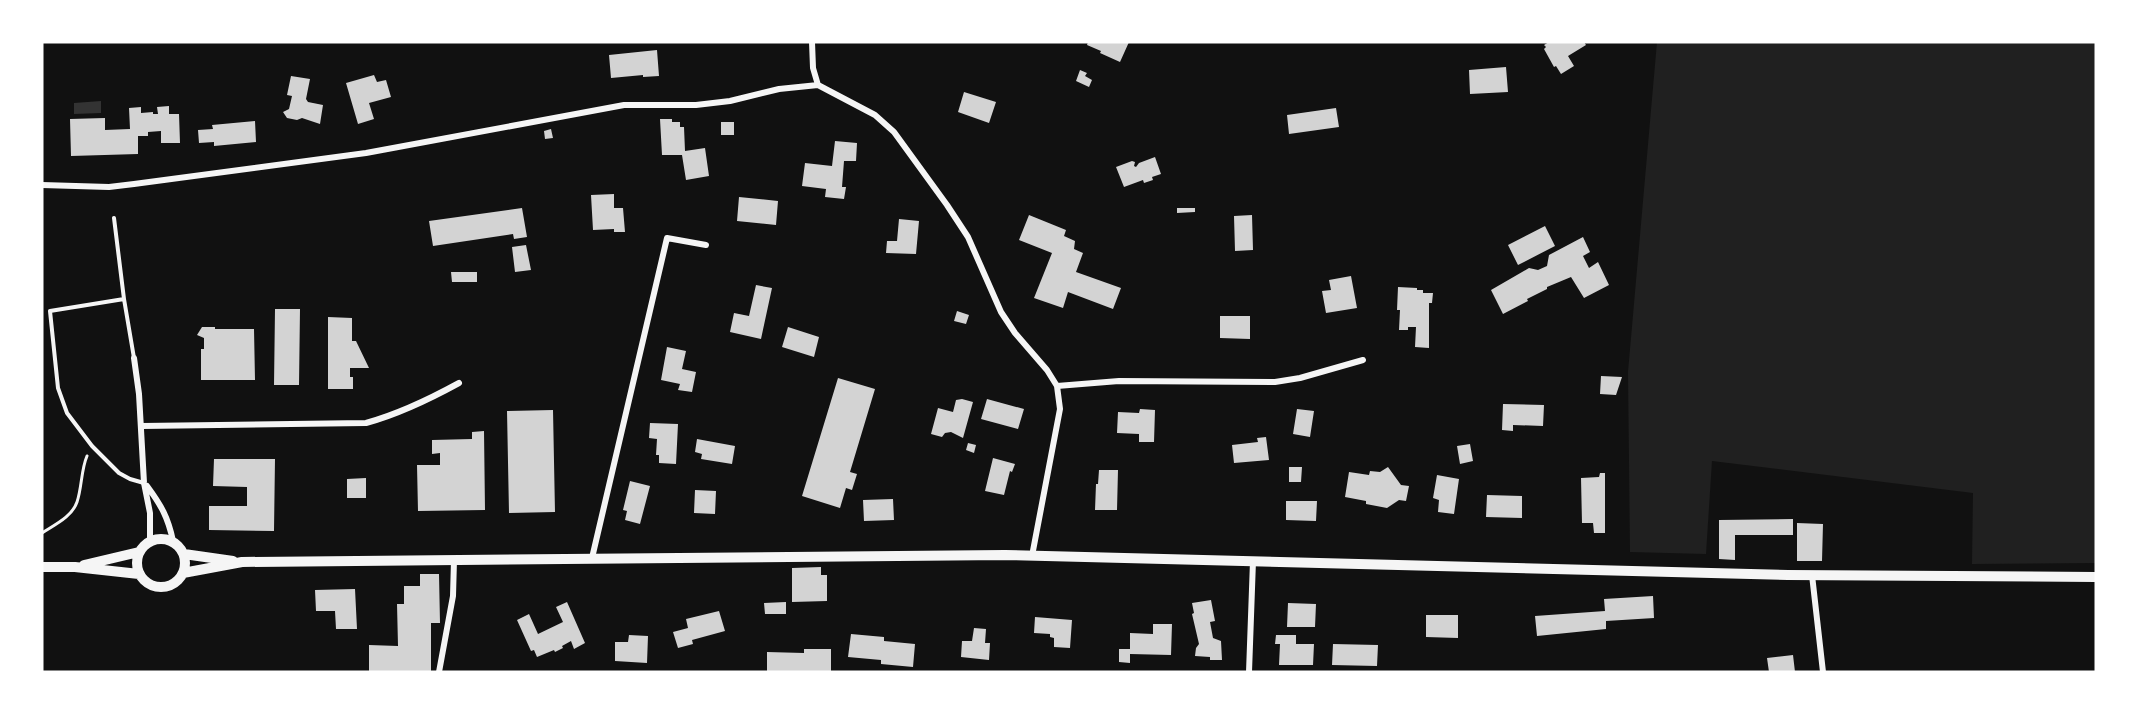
<svg xmlns="http://www.w3.org/2000/svg" width="2138" height="714" font-family="Literata,serif">
  <style>
    .green { fill: #202020 }
    .water { fill: #333 }
    .building { fill: #d3d3d3 }
    .lines { fill: none; stroke-linecap: round; stroke-linejoin: round }
    .path { stroke: #f5f5f5; stroke-width: 3 }
    .service { stroke: #f5f5f5; stroke-width: 4 }
    .minor { stroke: #f5f5f5; stroke-width: 6 }
    .secondary { stroke: #f5f5f5; stroke-width: 10 }
  </style>
  <rect width="100%" height="100%" fill="#111"/>
  <path class="green" d="M1657,42H2096V563L1972,564L1973,493L1712,461L1706,554L1630,552L1628,372Z"/>
  <path class="water" d="M101,101V113L74,114V103Z"/>
  <path class="building" d="M1088,42H1129L1120,62L1100,53L1101,51L1087,45Z
    M1549,42H1584L1586,45L1568,56L1574,66L1561,74L1556,66L1554,67L1544,49L1546,47L1544,45Z
    M657,50L659,76L643,77V75L611,78L609,55Z
    M1506,67L1508,92L1470,94L1469,70Z
    M1080,70L1087,73L1085,76L1092,80L1089,87L1076,81Z
    M374,75L377,82L386,80L391,97L369,103L374,119L358,124L346,83Z
    M291,76L310,79L306,99L308,102L323,105L320,124L302,118L297,120L287,118L283,112L289,109L292,96L287,95Z
    M964,92L996,102L989,123L958,112Z
    M169,106V114H179L180,143H161V131L148,132V136H138V154L71,156L70,119L105,118V130L130,129L129,108L141,107V113L153,112V114H158L157,107Z
    M1336,108L1339,127L1289,134L1287,115Z
    M660,119H672V122H680V127H684L685,151L705,148L709,176L686,180L682,155H662Z
    M255,121L256,142L214,146V142L199,143L198,130L213,129L212,125Z
    M721,122H734V135H721Z
    M551,129L553,138L545,139L544,131Z
    M835,141L857,143L856,161H844L842,187H846L844,199L825,197L826,189L802,186L805,163L832,166Z
    M1155,157L1161,174L1152,177L1153,180L1144,183L1143,180L1124,187L1116,167L1132,161L1135,162L1134,166L1136,167L1139,163Z
    M614,194V208H623L625,232H614V229L593,230L591,195Z
    M739,197L778,201L776,225L737,221Z
    M522,208L527,237L514,239L513,234L433,246L429,221Z
    M1177,208H1195V212L1177,213Z
    M1029,215L1066,230L1064,236L1075,241L1074,249L1083,253L1076,272L1121,288L1113,309L1068,292L1063,308L1034,298L1052,253L1019,240Z
    M1252,215L1253,250L1235,251L1234,216Z
    M899,219L919,221L916,254L886,253L887,241H897Z
    M1545,226L1555,246L1518,265L1508,245Z
    M1583,237L1590,252L1583,256L1589,268L1598,262L1609,285L1584,298L1571,277L1547,287V289L1527,299L1528,301L1503,314L1491,290L1529,268L1538,270L1547,266L1549,255Z
    M526,245L531,270L515,272L512,247Z
    M451,272H477V282H452Z
    M1351,276L1357,308L1326,313L1322,291L1331,290L1329,280Z
    M756,285L772,288L761,339L730,332L734,313L749,316Z
    M1398,287L1417,288V290H1423V293H1433L1432,303H1429V348L1415,347L1416,327H1408V330H1399L1400,310H1397Z
    M275,309H300L299,385H274Z
    M957,311L969,315L966,324L954,321Z
    M1220,316H1250V339L1220,338Z
    M328,317L352,318V341H356L369,368H350V377H353V389H328Z
    M202,327H215V329H254L255,380H201V349H204V338L197,335Z
    M788,327L819,337L814,357L782,347Z
    M667,347L686,351L682,369L696,372L692,392L678,390L680,384L661,380Z
    M1601,376L1622,377L1616,395L1600,394Z
    M838,378L875,389L850,472L857,474L852,490L846,488L840,508L802,496Z
    M962,399L973,402L963,438L951,432L945,433L942,437L931,434L938,408L953,412L956,400Z
    M987,399L1024,409L1018,429L981,419Z
    M1503,404L1544,405L1543,426L1513,425V431L1502,430Z
    M1140,409L1155,410L1154,442H1139V434L1117,433L1118,412L1139,413Z
    M1297,409L1314,411L1310,437L1293,434Z
    M553,410L555,512L509,513L507,411Z
    M650,423L678,424L676,464L659,463V455H656L657,439L649,438Z
    M484,431L485,510L418,511L417,465H440V453L432,454V440L472,439V432Z
    M1266,437L1269,460L1234,463L1232,445L1258,442L1257,438Z
    M697,439L735,446L732,464L701,459L702,454L695,452Z
    M968,443L976,445L974,453L966,450Z
    M1470,444L1473,461L1460,464L1457,446Z
    M993,458L1015,464L1012,472L1010,471L1004,495L985,491Z
    M214,459H275L274,531L209,530V506H247V487L213,486Z
    M1289,467H1302L1301,482H1289Z
    M1388,467L1401,485L1409,486L1406,501L1399,500L1387,508L1366,504V501L1345,497L1349,472L1369,475L1370,471L1380,472Z
    M1099,470H1118L1117,510H1095L1096,484H1098Z
    M1600,473H1605V533H1594L1593,523H1582L1581,478L1599,477Z
    M1437,475L1459,479L1454,514L1438,512L1439,500L1433,498Z
    M366,478V498H347V479Z
    M630,481L650,486L640,524L625,520L627,511L623,510Z
    M695,490L716,491L715,514L694,513Z
    M1487,495L1522,496V518L1486,517Z
    M893,499L894,520L864,521L863,500Z
    M1286,501H1317L1316,521L1286,520Z
    M1793,519V535H1735V560L1719,559V520Z
    M1797,523L1823,524L1822,561H1797Z
    M821,567V575H827V601L792,602V568Z
    M420,574H439L440,623H431V672H369V645L398,646L397,604H404V586H420Z
    M355,589L357,629H336L335,611H316L315,590Z
    M1653,596L1654,618L1606,621V629L1537,636L1535,616L1605,611L1604,599Z
    M1211,600L1215,621L1210,622L1213,638L1221,641L1222,660H1210V657L1195,656L1196,648L1199,644L1192,614L1194,613L1192,603Z
    M567,602L585,643L574,649L571,641L562,646L563,648L555,652L554,650L537,657L534,650L531,651L517,620L529,614L538,634L563,622L556,607Z
    M786,602V614H765L764,603Z
    M1288,603L1316,604L1315,627H1287Z
    M719,611L725,631L692,640L693,644L678,648L673,632L688,628L686,619Z
    M1426,615H1458V638L1426,637Z
    M1035,617L1072,620L1070,648L1054,647V638L1050,637V634L1034,633Z
    M1153,624H1172L1171,655L1130,654V663L1119,662V649H1130V633L1153,634Z
    M974,628L986,629L985,643H990L989,660L961,657L962,641H972Z
    M851,634L884,637V641L915,644L913,667L881,664V660L848,657Z
    M629,635L648,636L647,663L615,661V642H628Z
    M1276,635H1296V644H1314L1313,665H1279L1280,644H1275Z
    M1333,644L1378,645L1377,666L1332,665Z
    M804,649H831V672H767V652L804,653Z
    M1793,655L1795,672H1769L1767,658Z"/>
  <g class="lines">
    <path class="path" d="M42,533C54,525 72,517 77,502C82,487 81,470 87,456"/>
    <path class="service" d="M114,218L124,299
      M134,358L124,299L50,311L58,388L67,413L92,446L119,473L130,479L144,483"/>
    <path class="minor" d="M812,42L813,68L818,85L875,115L894,132L947,205L968,237L1001,312L1015,333L1047,370L1057,386L1060,409L1032,556
      M42,185L109,187L134,184L366,153L624,105H696L730,101L779,89L818,85
      M134,358L139,394L144,483L150,513V541
      M1057,386L1119,381L1275,382L1300,378L1363,360
      M142,426L366,423C399,414 428,400 459,383
      M147,486C161,505 168,517 173,541
      M592,558L667,238L706,245
      M1812,575L1823,672
      M439,672L453,596L454,560
      M1249,672L1253,561"/>
    <path class="secondary" d="M137 563a24 24 0 1 1 48 0a24 24 0 1 1-48 0Z
      M184,554L233,561
      M84,565L139,552
      M42,567H75L139,574
      M183,573L242,562L1005,555L1788,575L2096,577"/>
  </g>
  <rect width="2138" height="714" fill="none" stroke="#ffffff" stroke-width="87"/>
</svg>
